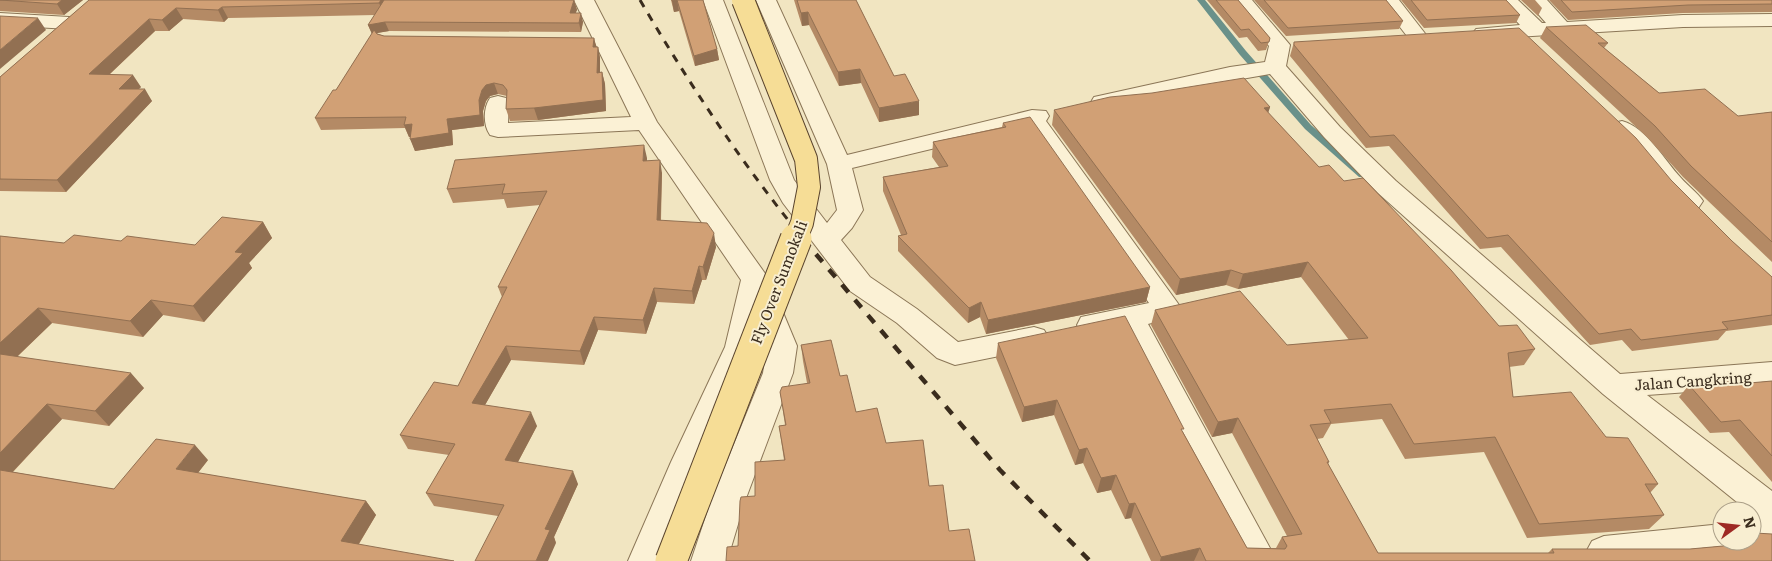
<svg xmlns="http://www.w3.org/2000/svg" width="1772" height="561" font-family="Literata,serif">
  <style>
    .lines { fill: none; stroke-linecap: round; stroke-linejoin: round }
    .stream { fill: #6a918a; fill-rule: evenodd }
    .minor-casing { stroke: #8b7657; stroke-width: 2 }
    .minor { fill: #fbf1d5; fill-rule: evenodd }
    .rail-far1 { stroke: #3a2c1d; stroke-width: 3; stroke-dasharray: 8 8; stroke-linecap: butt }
    .rail { stroke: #3a2c1d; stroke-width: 4.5; stroke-dasharray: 10 10; stroke-linecap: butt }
    .major-bridge-far1-casing { stroke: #59432c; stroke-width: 24; stroke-linecap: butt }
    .major-bridge-casing { stroke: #59432c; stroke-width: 33; stroke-linecap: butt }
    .major-bridge-far1 { stroke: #f6dd96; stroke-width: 22 }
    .major-bridge { stroke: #f6dd96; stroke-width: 31 }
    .wall { fill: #b48a65 }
    .shaded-wall { fill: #927052 }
    .building { fill: #d1a075; stroke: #927052 }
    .labels { text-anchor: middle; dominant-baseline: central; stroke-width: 4; stroke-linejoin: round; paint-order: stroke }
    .street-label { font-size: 15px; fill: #3a2c1d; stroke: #f8eed1 }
  </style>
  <rect width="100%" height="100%" fill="#f1e5c1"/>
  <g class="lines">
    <path class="stream" d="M1197,0H1205L1246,51L1311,125L1365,173L1366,175L1365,177H1359L1305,129L1240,55Z"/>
    <defs>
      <path id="minor" d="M574,0H594L657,122L769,279L797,346L793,373L745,501L727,561H691L711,501L763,373L767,346L759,325L755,347L703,462L664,561H628L671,462L725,347L741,280L639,130L498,137L490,135C483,125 483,108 490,98L498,96L506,98L509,103L508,123L631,117Z
        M703,0H723L794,180L827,223L837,210L827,164L756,0H776L847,155L1032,110L1046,111L1049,116L1046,121L1182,309L1178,316L1148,324L1277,561H1241L1122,329L1091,336L1081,333L1077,325L1081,317L1149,303L1027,126L852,168L863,210L852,228L841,240L870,277L917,309L958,342L1034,327L1044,330L1049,338L1044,346L1034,349L955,365L937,358L897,323L850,291L783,203L770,180Z
        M1231,0H1252L1290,45L1286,66L1340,127L1396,181L1620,374L1772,362V386L1647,395L1772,491V540L1752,547L1740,543L1739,541H1752V517L1754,516L1752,511H1748L1603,394L1378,193L1324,137L1270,74L1230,81L1102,109L1094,107L1091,102L1094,97L1230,67L1265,62L1269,46Z
        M1379,0H1399L1427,36L1424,40L1417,42L1410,40Z
        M1497,0H1518L1542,23H1546L1526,0H1547L1567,22L1683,15L1772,14V26L1683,27L1483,39L1476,37L1473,33L1476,29L1520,25Z
        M0,13L69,17L76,19L79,23L76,27L69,29L0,25Z
        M1622,121C1646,127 1665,161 1681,178C1688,186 1697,192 1703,201L1699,207L1690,209L1681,207L1662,188L1645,164L1610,128L1614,123Z
        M1722,524V541H1739L1734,551C1690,561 1637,561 1591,561L1586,552L1592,541L1604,536Z"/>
    </defs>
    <use href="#minor" class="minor-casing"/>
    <use href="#minor" class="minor"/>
    <path class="rail-far1" d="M640,0C689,84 743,165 804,240"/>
    <path class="rail" d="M803,239L1000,470L1090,561"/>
    <defs>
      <path id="major-bridge-far1" d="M743,0L806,159L809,187L802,223L795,240"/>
      <path id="major-bridge" d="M671,561L796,239"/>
    </defs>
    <use href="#major-bridge-far1" class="major-bridge-far1-casing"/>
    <use href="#major-bridge" class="major-bridge-casing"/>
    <use href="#major-bridge-far1" class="major-bridge-far1"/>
    <use href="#major-bridge" class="major-bridge"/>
  </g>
  <path class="wall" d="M0,0H83L64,15L0,11Z
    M89,0H574L577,10L575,13L583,22L581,32L389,31L376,33L384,36L594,38L596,47H598L600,58V73L602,72L605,84L606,111L538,120L510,121L506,109L507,96L498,94L490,96L486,101L483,111L484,126L452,130L453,145L415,151L410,137H409L405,128L321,130L315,118L336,90L372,34L368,25L375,15L228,18L224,22L183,19L169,31H155L109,75L141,87L138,89L152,101L66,192L0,191V77Z
    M671,0H703L717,49L719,60L695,66L679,11L674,12Z
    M794,0H856L894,76L919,115L879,122L861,83L839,86L809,25L802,26Z
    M1207,0H1238L1270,38L1266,50L1258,51L1247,37L1239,38Z
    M1254,0H1386L1403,21L1399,29L1286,36Z
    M1401,0H1506L1520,15L1516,23L1424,28Z
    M1521,0H1535L1542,8L1538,16Z
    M1549,0H1772V12L1683,13L1568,20Z
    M1546,27L1608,43L1604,48L1659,93L1738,116L1772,112V262L1683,177L1647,137L1540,38Z
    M1294,42L1671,180L1732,241L1772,277V325L1726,331L1718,340L1632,351L1622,340L1590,345L1501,247L1480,249L1389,146L1366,148L1290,56Z
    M1270,107L1268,113L1319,167L1344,181L1499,326L1535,349L1524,365L1509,367L1513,397L1606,437L1658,484L1650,493L1664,515L1649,529L1527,538L1484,452L1405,459L1382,419L1331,424L1323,438L1317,439L1329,462L1328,464L1378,553H1548L1552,549H1690L1723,546L1752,541V536L1755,533L1772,561H1151L1131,518L1125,519L1111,490L1097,493L1083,463L1075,465L1054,415L1022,422L996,358L998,343L1183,432L1247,548H1276L1282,537L1287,536L1232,433L1212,437L1151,325L1155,310L1287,345L1349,340L1301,277L1238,289L1226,285L1176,295L1052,125L1054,110Z
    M1003,123L1150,287L1146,302L986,334L980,317L968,323L898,251V236L901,235L883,191V177L939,167L932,157L933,142L1002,127Z
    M647,158V161L662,173L661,220L716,247L706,280H702L694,304L657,302L646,334L598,330L584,365L511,360L485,405L537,426L518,462L578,484L554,537L556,543L498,516L434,506L426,493L449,455L408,449L400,435L458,386L502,297L498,287L540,205L507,208L504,199L453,203L447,189Z
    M263,222L272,238L249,263L252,268L204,322L163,315L143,337L52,323L17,357L144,388L109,426L62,419L13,472L114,489L208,460L198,473L366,501L376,515L359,544L0,561V236L64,243L121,241L195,245Z
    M801,345L840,376L738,546L755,496L784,460L779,426L785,425L780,392L807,383L803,361Z
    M1772,381V482L1729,432L1710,433L1679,397L1689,385L1738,384Z"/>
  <path class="shaded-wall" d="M62,0H83L64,15L57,4Z
    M381,0H393L384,14L379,3Z
    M574,0L577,10L572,22L570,13Z
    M677,0L679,11L674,12L672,1Z
    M222,7L228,18L224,22L218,10Z
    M176,8L183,19L169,31L162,20Z
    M808,12L809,25L802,26L801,13Z
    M581,13L583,22L581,32L579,23Z
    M38,18L46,30L0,69V50Z
    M149,19L155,31L97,86L89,74Z
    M385,22L389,31L372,34L368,25Z
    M594,38L597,49L593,47Z
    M598,47L600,58V84L597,73Z
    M717,49L719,60L695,66L694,56Z
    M860,69L861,83L839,86L838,72Z
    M602,72L605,84L606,111L538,120L534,108Z
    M133,75L141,87L127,101L119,89Z
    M494,83L498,94L490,96L486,101L483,111L484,126L452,130L453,145L415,151L410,139L447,119L479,100L482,90L486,85Z
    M145,89L152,101L66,192L57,180Z
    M919,101V115L879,122V108Z
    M1270,107L1265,122L1264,108Z
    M412,124L417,136L409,137L404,125Z
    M644,145L647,158L646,175L643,161Z
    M660,160L662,173L660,233L657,220Z
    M263,222L272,238L249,263L252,268L204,322L193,306L235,252Z
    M714,233L716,247L706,280L703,267Z
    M1308,262L1301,277L1238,289L1243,274Z
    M699,266L702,280L694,304L692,291Z
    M1231,270L1226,285L1176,295L1180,279Z
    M1150,287L1146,302L986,334L988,320Z
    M654,288L657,302L646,334L643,320Z
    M151,300L163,315L143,337L130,321Z
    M981,302L980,317L968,323L969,308Z
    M38,308L52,323L5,368L0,364V343Z
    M594,317L598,330L584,365L580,351Z
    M506,346L511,360L478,417L472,403Z
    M131,373L144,388L109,426L95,411Z
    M1057,400L1054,415L1022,422L1024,407Z
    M47,404L62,419L3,482L0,480V453Z
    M531,412L537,426L512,473L505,460Z
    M1238,418L1232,433L1212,437L1218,422Z
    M195,445L208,460L189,484L176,469Z
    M1087,448L1083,463L1075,465L1079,450Z
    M573,471L578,484L554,537L556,543L548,561H536L545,529Z
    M1116,475L1111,490L1097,493L1101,478Z
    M366,501L376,515L352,555L341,541Z
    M1135,503L1131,518L1125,519L1129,504Z
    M1200,548L1194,561H1160L1161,557Z"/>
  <path class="building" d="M0,0H62L57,4Z
    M89,0H381L379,3L222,7L218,10L176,8L162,20L149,19L89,74L133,75L119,89H145L57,180L0,179V77Z
    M384,0H574L570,13H581L579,23L385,22L368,25Z
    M672,0H703L717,49L694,56L677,0L672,1Z
    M797,0H856L894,76L905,74L919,101L879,108L860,69L838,72L808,12L801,13Z
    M1216,0H1238L1270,38L1269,42L1261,43L1249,29L1241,30Z
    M1264,0H1386L1403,21L1288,28Z
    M1411,0H1506L1520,15L1427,20Z
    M1561,0H1772V4L1688,5L1572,12Z
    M0,16L38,18L0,50Z
    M1586,25L1608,43H1598L1659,93L1705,89L1738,116L1772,112V242L1691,166L1655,126L1546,27Z
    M1519,28L1636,138L1671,180L1732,241L1772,277V315L1722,322L1728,329L1641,340L1631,329L1599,334L1508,235L1487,238L1394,135L1370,137L1294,45V42Z
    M374,30L377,34L384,36L594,38L593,47H598L597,73L602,72L603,100L534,108L506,109L507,90L503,85L494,83L486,85L482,90L479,100L480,115L447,119L449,133L410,139L412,124L404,125L406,117L315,118L333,90H336Z
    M1244,78L1270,107L1264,108L1319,167L1329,165L1344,181L1363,178L1451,270L1499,326L1517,325L1535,349L1508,353L1513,397L1571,392L1606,437L1628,438L1658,484H1645L1664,515L1539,524L1495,437L1414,444L1391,404L1324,410L1331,423L1310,425L1329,462H1327L1378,553H1554L1552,549H1690L1723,546L1742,541H1752V538L1755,533L1772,534V561H1206L1200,548L1161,557L1135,503L1129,504L1116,475L1101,478L1087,448L1079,450L1057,400L1024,407L998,343L1125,316L1184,429H1181L1247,548L1285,549L1287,546L1282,537L1302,534L1238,418L1218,422L1155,310L1240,291L1287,345L1368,338L1308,262L1243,274L1231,270L1180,279L1054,110L1110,97L1152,93Z
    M1030,117L1150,287L988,320L981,302L969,308L898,236L907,234L883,177L948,166L933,142L1006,127L1003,123Z
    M644,145L643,161L660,160L657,220L707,223L714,233L703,267L699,266L692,291L654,288L643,320L594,317L580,351L506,346L472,403L531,412L505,460L573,471L545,529L550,530L536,561H475L504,505L426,493L455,444L400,435L434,382L458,386L507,287H498L547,191L502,194L505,184L447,189L455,160Z
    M222,217L263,222L235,252L243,253L193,306L151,300L130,321L38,308L0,343V236L64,243L74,235L121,241L127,236L195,245Z
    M831,340L840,376L847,375L856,412L877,408L886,443L923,440L929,486L943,485L949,531L969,529L975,561H726L727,547L738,546L740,501L741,497L755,496V462L785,460L779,426L786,425L780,392L782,387L810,383L801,345Z
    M0,354L131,373L95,411L47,404L0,453Z
    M1736,381L1738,384L1772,381V456L1740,420L1721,422L1689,385Z
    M156,439L195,445L176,469L366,501L341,541L454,561H0V470L114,489Z"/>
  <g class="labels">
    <g class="street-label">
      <text transform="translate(778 282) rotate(-69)">Fly Over Sumokali</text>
      <text transform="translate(1693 380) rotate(-4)">Jalan Cangkring</text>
    </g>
  </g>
  <g transform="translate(1737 526) rotate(75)"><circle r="24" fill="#f8eed1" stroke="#aca089"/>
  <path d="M0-4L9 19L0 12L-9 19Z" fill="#9e2924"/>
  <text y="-8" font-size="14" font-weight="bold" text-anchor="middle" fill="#3a2c1d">N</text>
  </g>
</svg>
